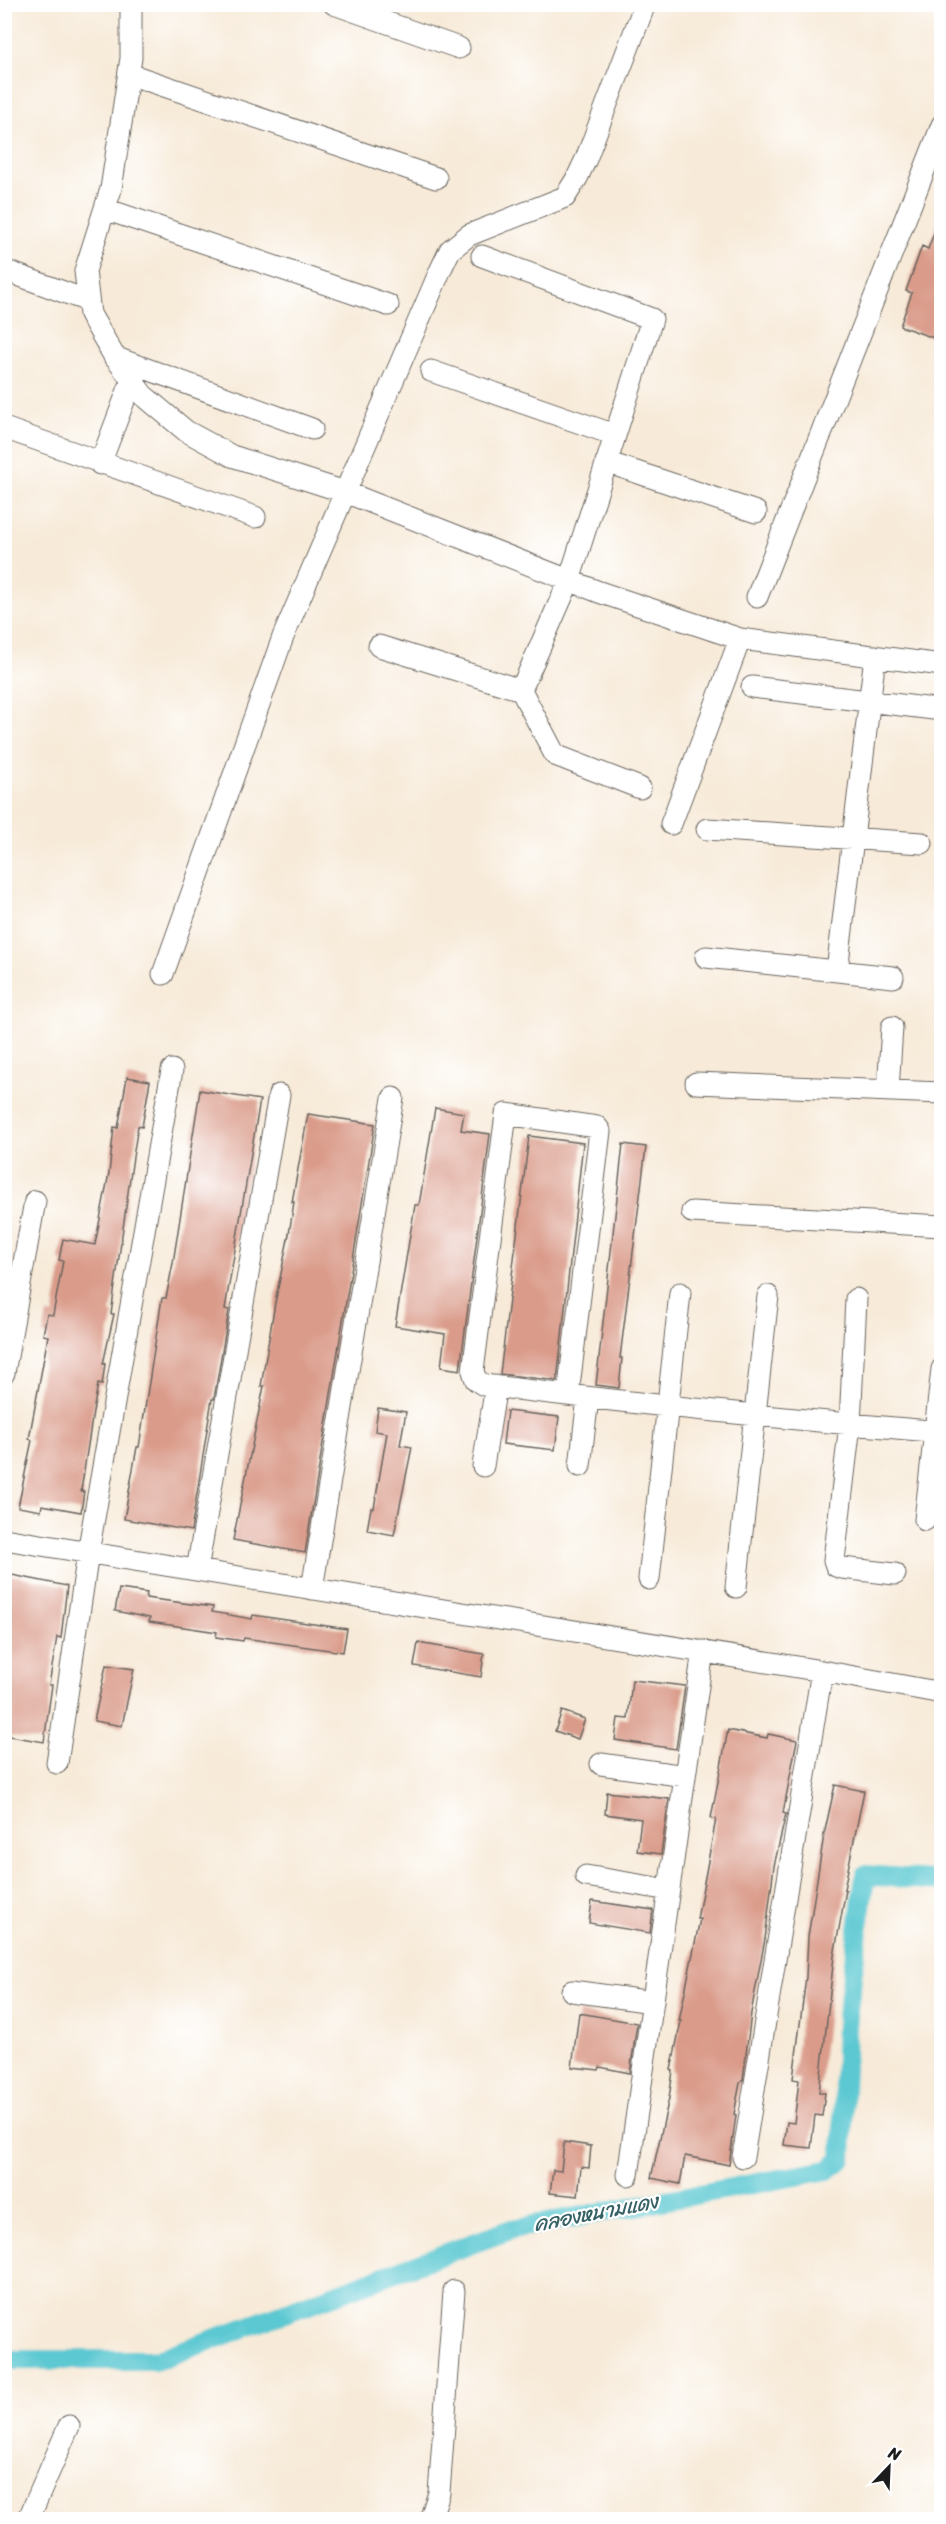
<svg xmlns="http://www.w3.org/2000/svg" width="946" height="2524" font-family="Sriracha,'Playpen Sans Thai',sans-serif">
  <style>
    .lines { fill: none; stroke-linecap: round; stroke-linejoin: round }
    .canal { stroke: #5cc8d2; stroke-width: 20 }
    .building { fill: #da9b8a }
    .minor-casing { stroke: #69645e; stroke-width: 23 }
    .minor { stroke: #fff; stroke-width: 21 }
    .labels { text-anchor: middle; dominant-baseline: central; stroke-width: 4.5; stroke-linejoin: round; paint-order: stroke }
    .water-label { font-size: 20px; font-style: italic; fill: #366165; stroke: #fff }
  </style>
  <rect width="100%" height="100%" fill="#fff"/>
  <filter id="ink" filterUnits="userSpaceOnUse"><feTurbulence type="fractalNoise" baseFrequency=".0167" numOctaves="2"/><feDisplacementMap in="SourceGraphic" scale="12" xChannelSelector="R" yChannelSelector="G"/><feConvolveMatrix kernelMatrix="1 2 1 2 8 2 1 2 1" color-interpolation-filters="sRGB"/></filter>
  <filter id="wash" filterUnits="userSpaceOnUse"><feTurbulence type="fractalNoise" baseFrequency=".008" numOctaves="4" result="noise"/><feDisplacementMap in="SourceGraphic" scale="24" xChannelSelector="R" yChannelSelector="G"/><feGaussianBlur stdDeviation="1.35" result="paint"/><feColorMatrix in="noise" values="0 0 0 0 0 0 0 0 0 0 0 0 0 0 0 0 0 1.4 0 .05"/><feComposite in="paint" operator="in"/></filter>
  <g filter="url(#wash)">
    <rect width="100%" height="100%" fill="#f7ead8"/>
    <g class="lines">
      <path class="canal" d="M4,2360H157L512,2229L828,2170L842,2159L846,2025L865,1875L942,1881"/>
    </g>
    <g id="blocks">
      <path class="building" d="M940,217L942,218V341L900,326L912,293L906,291L922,246L928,249Z
        M127,1077L150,1081L142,1127L138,1126L133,1157L111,1314H114L103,1364H105L102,1385L98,1384L93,1412L81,1491H84L81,1512L42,1505L41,1511L18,1507L32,1440L29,1439L48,1336L43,1335L47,1314L53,1315L63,1261L59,1260L63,1239L95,1245L109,1173L114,1127L118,1128Z
        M200,1090L260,1100L225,1309L229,1310L214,1399H212L191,1531L124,1519L137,1447H139L162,1298H166L173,1263Z
        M435,1108L464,1113L461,1130L490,1134L460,1370L441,1367L445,1334L395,1326L415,1205H419Z
        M308,1114L375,1124L305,1553L233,1540L264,1386H261L275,1303L289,1234L294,1202H292Z
        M529,1136L583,1143L557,1381L500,1374Z
        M623,1144L646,1147L620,1358H622L619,1388L596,1385Z
        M378,1408L406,1412L400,1445L412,1447L394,1535L367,1530L371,1508H374L387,1433L375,1431Z
        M507,1411L559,1417L555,1450L503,1444Z
        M7,1574L67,1586L61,1638L57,1637L49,1685H52L44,1742L4,1735V1586Z
        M119,1589L147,1593L146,1598L213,1607L212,1612L252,1619L253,1615L347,1629L343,1652L244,1638L243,1641L216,1637L217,1632L149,1622L150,1618L115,1611Z
        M418,1643L484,1654L481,1677L414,1666Z
        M106,1665L134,1669L122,1726L94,1721Z
        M632,1680L685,1686L676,1749L615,1740L618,1718L628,1719Z
        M562,1711L585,1719L578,1739L555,1731Z
        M728,1730L767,1738L768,1734L797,1740L783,1813L786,1814L785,1818L774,1866L765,1939L751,2013L743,2080L740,2083L734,2114L736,2115L729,2165L685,2156L680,2184L651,2178L669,2098L673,2071L671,2070L681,2021H679L700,1919H697L701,1898L716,1819L711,1818Z
        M835,1785L864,1791L844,1889L846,1890L834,1956L819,2093H825L822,2116L815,2115L811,2148L784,2145L787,2122L794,2123L799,2080L793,2079L806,1977L808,1937L824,1835Z
        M607,1792L669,1799L661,1854L637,1851L641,1819L605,1814Z
        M592,1901L653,1910L650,1933L589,1923Z
        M579,2013L637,2023L630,2073L600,2067L599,2070L572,2067Z
        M564,2142L591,2146L589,2168L581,2167L578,2196L550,2193L553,2170L561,2171Z"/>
    </g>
  </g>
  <g filter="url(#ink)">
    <use href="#blocks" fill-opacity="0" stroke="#69645e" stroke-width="1.5"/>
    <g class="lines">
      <defs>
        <path id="minor" d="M131,4V58L111,189L85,271L90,314L114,356L143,395L186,431L232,456L345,492L599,592L740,639L942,665
          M334,4L459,48
          M129,74L436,178
          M105,209L388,305
          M482,256L652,319L569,581L521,690L555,755L640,788
          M4,270L88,301
          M114,357L312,429
          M431,371L615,435
          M4,428L255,517
          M606,462L756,512
          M100,464L132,380
          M757,597L942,125
          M379,646L521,690
          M752,687L942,710
          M671,824L740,639
          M707,829L922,843
          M706,957L893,977
          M837,971L875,656
          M163,974L283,637L440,271L450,250L469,235L565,197L577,178L586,159L645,4
          M696,1083L942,1093
          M888,1090L892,1027
          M692,1212L942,1226
          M856,1299L850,1424L834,1560L836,1566L842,1568L895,1574
          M4,1373L35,1201
          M568,1395L600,1131L597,1127L506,1114L473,1371L476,1380L484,1385C636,1404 789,1419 942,1432
          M483,1466L496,1386
          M580,1466L588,1398
          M925,1520L942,1369
          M4,1539L822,1671L942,1693
          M197,1570L279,1095
          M649,1579L680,1293
          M736,1587L768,1296
          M312,1589L393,1098
          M57,1763L88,1553L172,1070
          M601,1764L685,1776
          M586,1876L669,1890
          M572,1991L653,2002
          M743,2157L822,1671
          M628,2175L703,1651
          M28,2520L69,2426
          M430,2520L439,2493L454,2291"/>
      </defs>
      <use href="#minor" class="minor-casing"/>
      <use href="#minor" class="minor"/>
    </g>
  </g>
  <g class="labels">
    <g class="water-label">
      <text transform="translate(596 2213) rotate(-11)">คลองหนามแดง</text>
    </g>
  </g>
  <rect width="946" height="2524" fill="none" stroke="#fff" stroke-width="24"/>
  <g transform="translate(889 2467) rotate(23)" stroke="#ffffff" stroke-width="4.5" paint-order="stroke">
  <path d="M0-4.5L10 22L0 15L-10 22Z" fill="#1c1c1c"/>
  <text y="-9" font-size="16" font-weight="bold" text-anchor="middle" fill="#1c1c1c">N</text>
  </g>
</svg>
